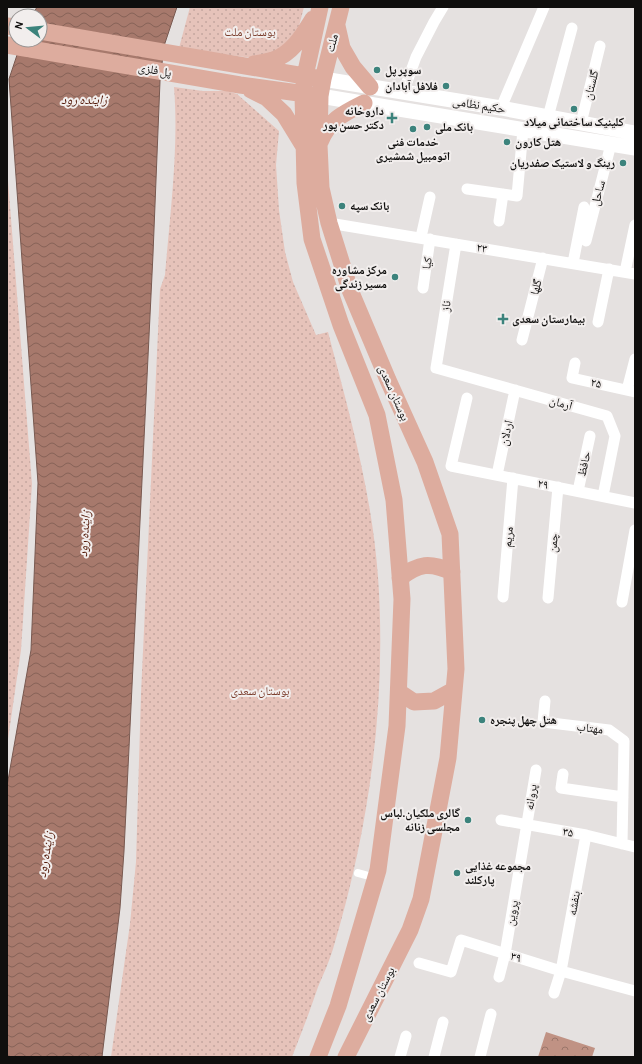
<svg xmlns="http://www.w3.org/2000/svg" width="642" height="1064" font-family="'Alegreya Sans','Noto Naskh Arabic',sans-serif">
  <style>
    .forest { fill: url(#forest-crowns) }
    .park { fill: url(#park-dots) }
    .water { fill: url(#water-waves); stroke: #795950 }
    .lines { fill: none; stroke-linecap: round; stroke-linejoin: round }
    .pedestrian { stroke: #fff; stroke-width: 8 }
    .minor { stroke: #fff; stroke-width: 11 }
    .secondary { stroke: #fff; stroke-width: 15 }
    .primary { stroke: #ddac9e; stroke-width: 17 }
    .poi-dot { fill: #3c837c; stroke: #f2eeed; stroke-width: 1.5 }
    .labels { text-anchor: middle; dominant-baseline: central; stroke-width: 4; stroke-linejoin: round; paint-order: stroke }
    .park-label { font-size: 12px; fill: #7b3d2c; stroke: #f2eeed }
    .street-label { font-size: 12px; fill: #0f0e0d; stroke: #f2eeed }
    .poi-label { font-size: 12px; font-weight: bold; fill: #0f0e0d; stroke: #f2eeed; text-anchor: start }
    .water-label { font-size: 13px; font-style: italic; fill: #541a09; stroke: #f2eeed }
  </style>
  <defs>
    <pattern id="forest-crowns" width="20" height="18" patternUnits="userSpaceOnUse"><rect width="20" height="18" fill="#c09284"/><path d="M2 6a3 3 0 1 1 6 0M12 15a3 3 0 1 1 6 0" fill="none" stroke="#9a766a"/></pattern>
    <pattern id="park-dots" width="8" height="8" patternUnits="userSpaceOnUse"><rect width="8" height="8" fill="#e6c3ba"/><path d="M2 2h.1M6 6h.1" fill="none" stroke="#c4a69f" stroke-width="1.8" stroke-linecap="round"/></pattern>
    <pattern id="water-waves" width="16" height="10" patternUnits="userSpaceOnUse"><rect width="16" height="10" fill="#a7796c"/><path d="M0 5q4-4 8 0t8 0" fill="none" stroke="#866257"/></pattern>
  </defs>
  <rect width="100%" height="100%" fill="#e5e1e0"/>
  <path class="forest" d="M546,1032L595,1048L592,1057H538Z"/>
  <path class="park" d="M190,7H304L299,26L285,45L268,55L252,58L179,48Z
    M174,87L203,91H227L237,94L279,131L276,165L279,210L285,252L293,282L316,335L328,332C349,412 372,493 378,577C387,702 369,829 333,949C329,962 323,975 318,987C310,1011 301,1034 292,1057H111L130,924L136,862L141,694L160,289L165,275C170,214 179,148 174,87Z
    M7,168L32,484L21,650L7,746Z"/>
  <path class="water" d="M37,7H177L164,46L160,81L153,254L124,851L120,908L102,1057H7V786L31,650L38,483L9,79L22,40H40V16H32Z"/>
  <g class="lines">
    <path class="pedestrian" d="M358,873L376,878"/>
    <path class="minor" d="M403,93L416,57L434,22L443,7
      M501,108L544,7
      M548,117L572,28
      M581,123L600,46
      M467,189L517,196L523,130
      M499,221L503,194
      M329,223L635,274
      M421,237L430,197
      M586,241L611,144
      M456,244L436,368L607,416L615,436L603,496
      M573,263L584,207
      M625,272L635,225
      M423,288L430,239
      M598,322L609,269
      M522,340L543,258
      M575,363L572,378L635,392
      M627,390L635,359
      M467,398L451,466L635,503
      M497,475L515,390
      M578,491L590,436
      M503,597L513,478
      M548,598L558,487
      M622,602L635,530
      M545,701L543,722L609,730L624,741L622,844
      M563,774L561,788L623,797
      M501,820L586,835L635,847
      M419,963L451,972L461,940L561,971L635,991
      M499,977L505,954L536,770
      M554,993L561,971L586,835
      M400,1057L406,1036
      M434,1057L443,1022
      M480,1057L491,1014"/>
    <path class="secondary" d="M323,79L501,108L635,133
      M320,96L635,148"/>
    <path class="primary" d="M341,7L323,79L320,96L319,145L321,188L329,223L350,290L388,380L425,462L450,534L456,669L448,758L421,899L410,930L346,1057
      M7,26L16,27
      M337,26L342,48L353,67L370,87
      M40,31L316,78
      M7,45L240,85L313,95
      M254,64C261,63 268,62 273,60C292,54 303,35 313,19
      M251,90L267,98L284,114L303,145
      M320,142C329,120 344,113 364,103
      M400,578C419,563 430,562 452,572
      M399,692L414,702L434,701L454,690
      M318,1057L338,1006L378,870L397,726L402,599L394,500L377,415L341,325L312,239L305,183L303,94L305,76L320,7"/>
  </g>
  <g class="poi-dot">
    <circle cx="377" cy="70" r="4"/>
    <circle cx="446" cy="86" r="4"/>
    <circle cx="574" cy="109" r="4"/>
    <path d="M390 112h4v4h4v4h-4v4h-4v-4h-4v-4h4z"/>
    <circle cx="427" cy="127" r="4"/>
    <circle cx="413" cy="129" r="4"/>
    <circle cx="507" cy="142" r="4"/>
    <circle cx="623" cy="163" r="4"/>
    <circle cx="342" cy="206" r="4"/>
    <circle cx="395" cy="277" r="4"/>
    <path d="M501 313h4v4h4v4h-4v4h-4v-4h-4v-4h4z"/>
    <circle cx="482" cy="720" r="4"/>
    <circle cx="468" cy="820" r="4"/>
    <circle cx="457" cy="873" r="4"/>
  </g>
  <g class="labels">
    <g class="park-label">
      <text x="250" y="32">بوستان ملت</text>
      <text x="260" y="691">بوستان سعدی</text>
    </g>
    <g class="street-label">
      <text transform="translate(332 43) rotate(-75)">ملت</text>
      <text transform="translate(155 70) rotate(10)">پل فلزی</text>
      <text transform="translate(591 85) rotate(-76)">گلستان</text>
      <text transform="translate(479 105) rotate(9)">حکیم نظامی</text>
      <text transform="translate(598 193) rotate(-75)">ساحل</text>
      <text transform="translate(482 248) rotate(9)">۲۳</text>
      <text transform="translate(427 263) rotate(-81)">کیا</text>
      <text transform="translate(536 287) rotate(-76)">گلها</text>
      <text transform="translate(446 306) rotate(-81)">ناز</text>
      <text transform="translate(596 383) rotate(12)">۲۵</text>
      <text transform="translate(394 393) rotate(66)">بوستان سعدی</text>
      <text transform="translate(561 403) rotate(16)">آرمان</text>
      <text transform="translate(506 433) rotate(-78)">اردلان</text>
      <text transform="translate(584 464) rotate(-78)">حافظ</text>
      <text transform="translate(543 484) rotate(11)">۲۹</text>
      <text transform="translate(508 537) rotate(-85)">مریم</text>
      <text transform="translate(553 543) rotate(-85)">چمن</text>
      <text transform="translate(590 728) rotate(7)">مهتاب</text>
      <text transform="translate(531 797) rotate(-81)">پروانه</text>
      <text transform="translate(568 832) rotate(11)">۳۵</text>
      <text transform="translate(574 903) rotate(-80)">بنفشه</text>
      <text transform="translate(512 913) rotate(-80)">پروین</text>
      <text transform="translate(516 957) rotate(17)">۳۹</text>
      <text transform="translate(378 994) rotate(-63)">بوستان سعدی</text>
    </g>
    <g class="poi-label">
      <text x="385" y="70">سوپر پل</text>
      <text x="438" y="86" text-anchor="end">فلافل آبادان</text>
      <text x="384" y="111" text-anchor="end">داروخانه<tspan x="384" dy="14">دکتر حسن پور</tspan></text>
      <text x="574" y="122" text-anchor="middle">کلینیک ساختمانی میلاد</text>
      <text x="435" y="127">بانک ملی</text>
      <text x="413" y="142" text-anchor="middle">خدمات فنی<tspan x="413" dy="14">اتومبیل شمشیری</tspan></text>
      <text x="515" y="142">هتل کارون</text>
      <text x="615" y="163" text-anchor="end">رینگ و لاستیک صفدریان</text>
      <text x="350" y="206">بانک سپه</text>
      <text x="387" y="270" text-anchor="end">مرکز مشاوره<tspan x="387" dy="14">مسیر زندگی</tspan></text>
      <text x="512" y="319">بیمارستان سعدی</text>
      <text x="490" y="720">هتل چهل پنجره</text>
      <text x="460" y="813" text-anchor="end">گالری ملکیان.لباس<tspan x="460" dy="14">مجلسی زنانه</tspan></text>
      <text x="465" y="866">مجموعه غذایی<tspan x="465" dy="14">پارکلند</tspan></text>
    </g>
    <g class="water-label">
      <text x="84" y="100">زاینده رود</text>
      <text transform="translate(85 534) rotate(-86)">زاینده رود</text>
      <text transform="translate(46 855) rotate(-80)">زاینده رود</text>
    </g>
  </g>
  <rect width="642" height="1064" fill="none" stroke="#0f0e0d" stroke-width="16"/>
  <g transform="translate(28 28) rotate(286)"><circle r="19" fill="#f2eeed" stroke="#979493"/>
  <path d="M0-3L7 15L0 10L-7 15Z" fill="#3c837c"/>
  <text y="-6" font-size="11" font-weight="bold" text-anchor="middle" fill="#0f0e0d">N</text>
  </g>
</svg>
